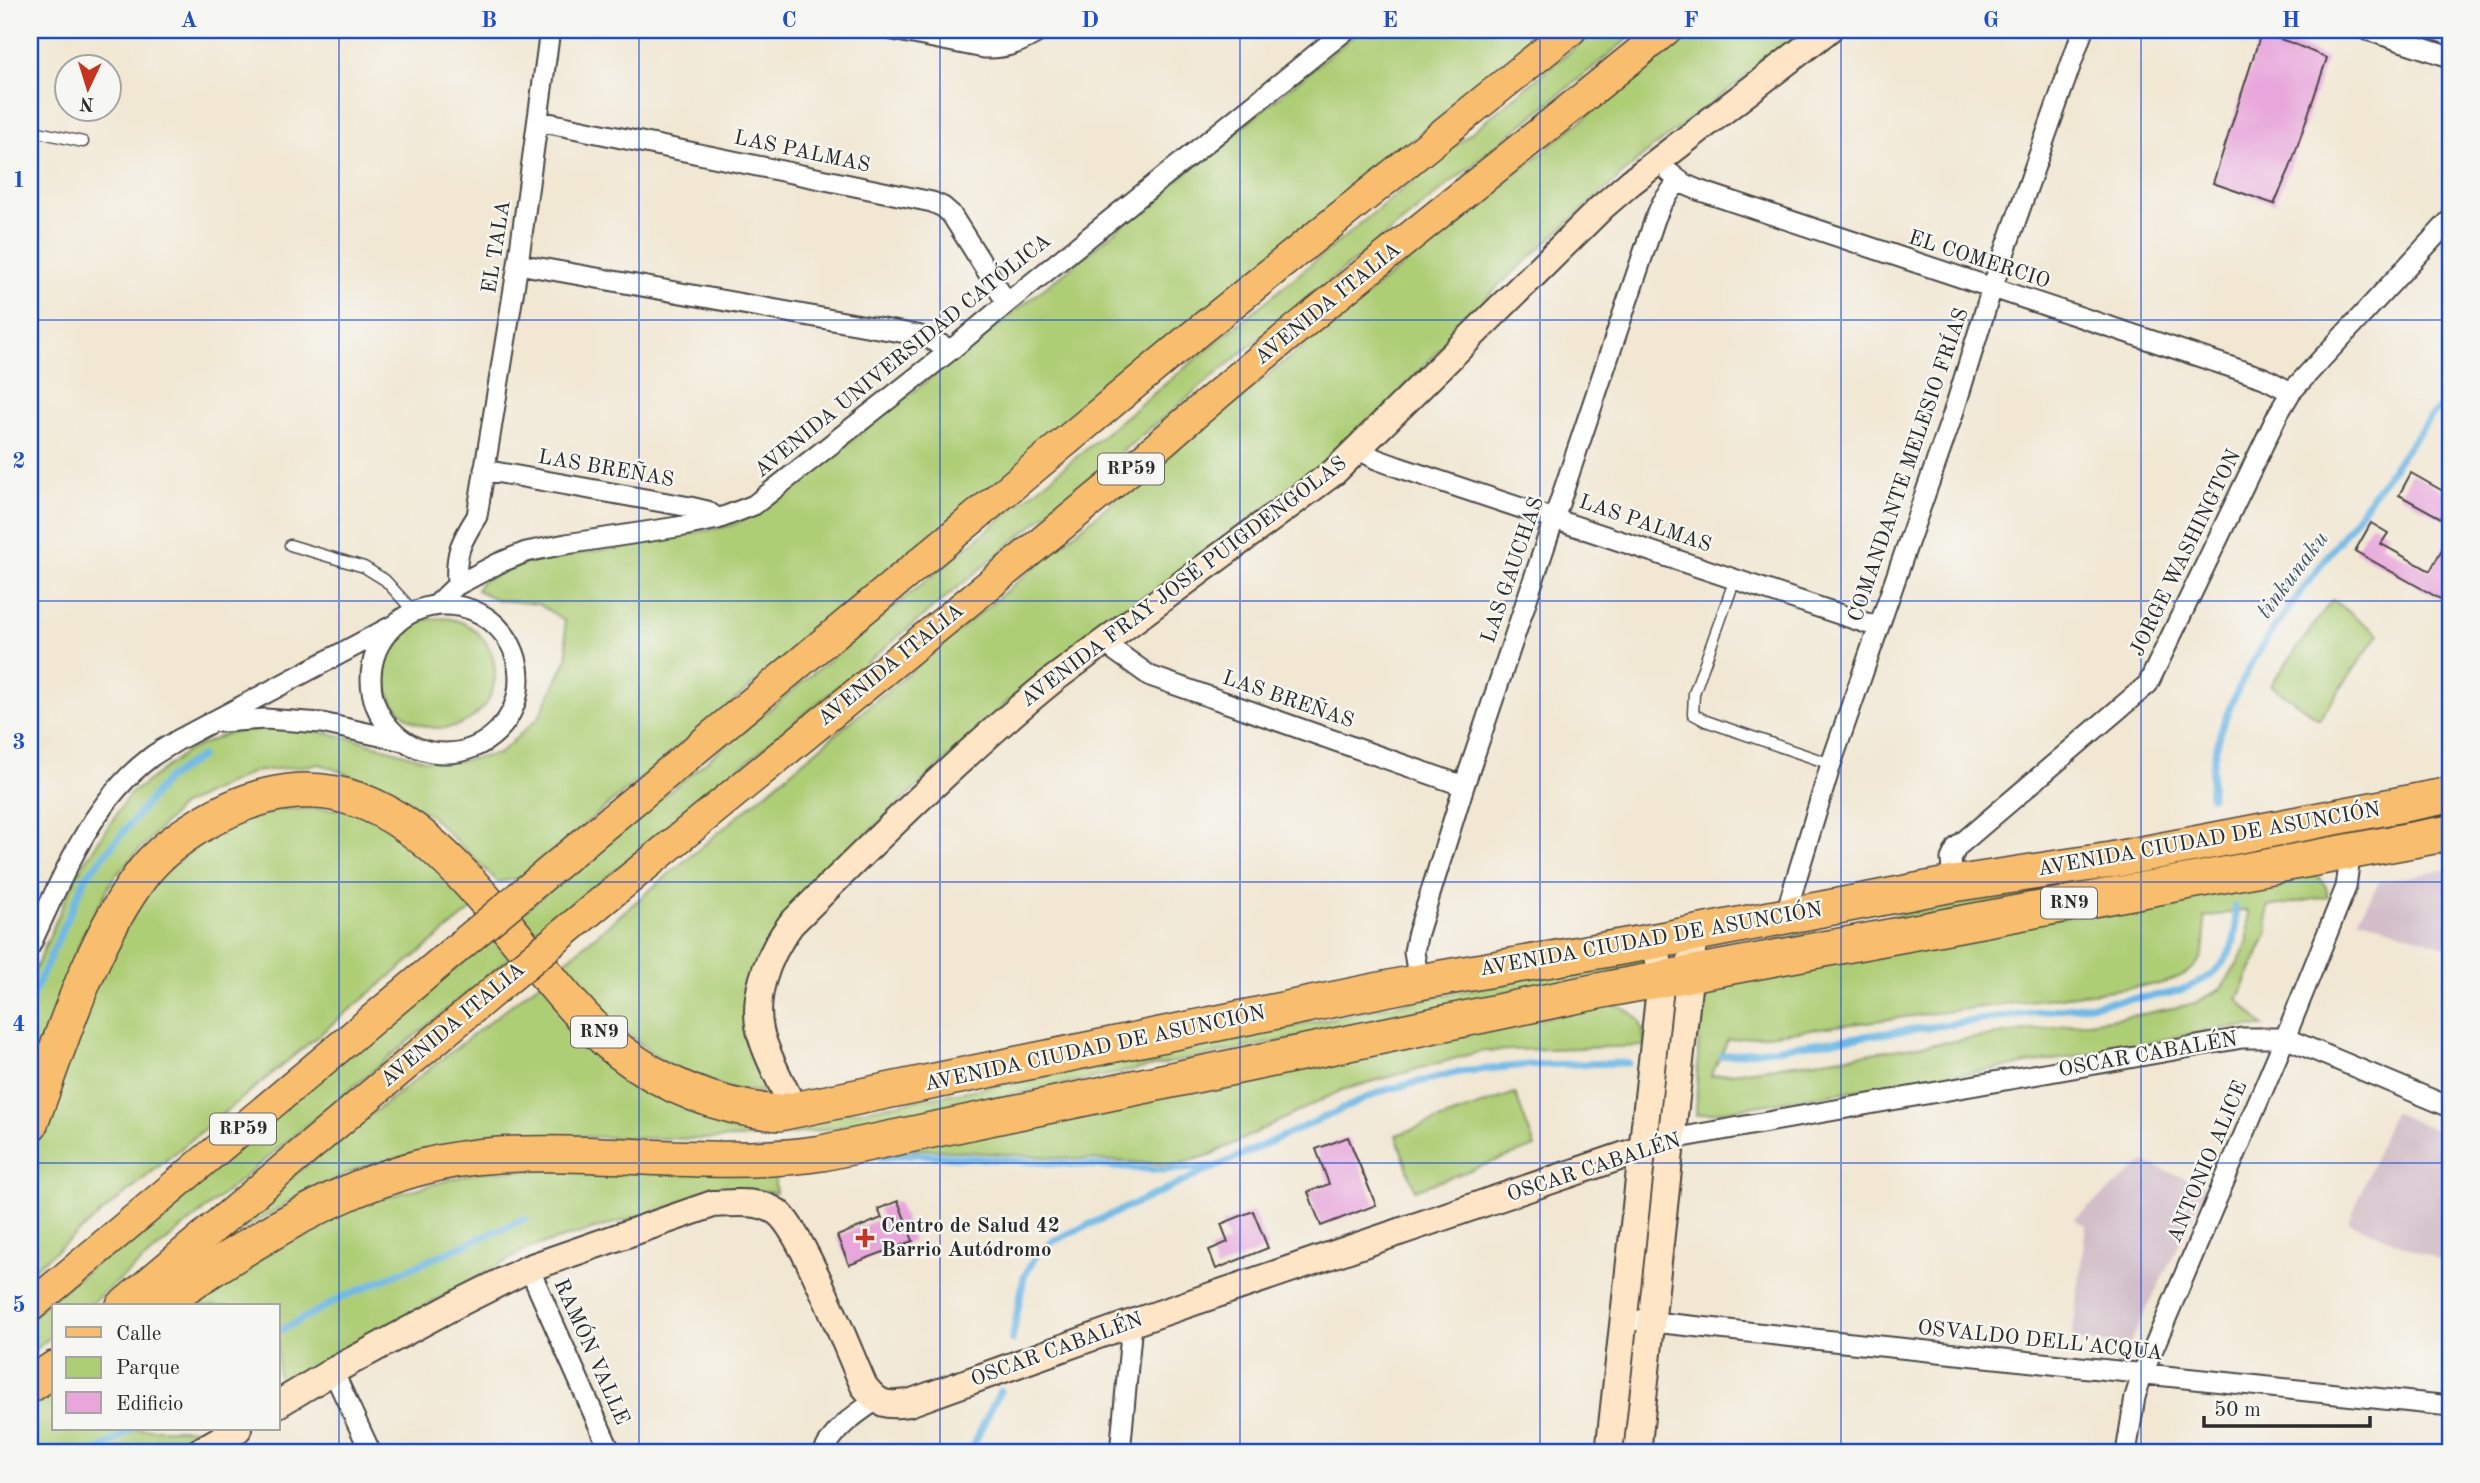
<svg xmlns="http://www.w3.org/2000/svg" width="2480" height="1483" font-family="'Old Standard TT',serif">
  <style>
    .industrial { fill: #d2bdc8 }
    .green { fill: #aece76; stroke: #6c7c50; stroke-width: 2; fill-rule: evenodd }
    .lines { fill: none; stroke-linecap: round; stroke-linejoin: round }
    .stream { stroke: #6eb9e7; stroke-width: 7 }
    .building { fill: #e8a6db }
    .lane-casing { stroke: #494744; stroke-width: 13 }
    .street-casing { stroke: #494744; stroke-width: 23 }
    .secondary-casing { stroke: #494744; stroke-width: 30 }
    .primary-casing { stroke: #494744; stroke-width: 33 }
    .highway-casing { stroke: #494744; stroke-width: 38 }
    .lane { stroke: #fff; stroke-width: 10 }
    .street { stroke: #fff; stroke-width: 19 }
    .secondary { stroke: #fde5c5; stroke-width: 26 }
    .primary { stroke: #f9be6d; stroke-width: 30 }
    .highway { stroke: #f9be6d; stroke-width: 35 }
    .primary-bridge-casing { stroke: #494744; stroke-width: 33; stroke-linecap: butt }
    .primary-bridge { stroke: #f9be6d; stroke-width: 30 }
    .grid { fill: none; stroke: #1d4ed8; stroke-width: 2; stroke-opacity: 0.55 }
    .poi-dot { fill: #c8321e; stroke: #f6f6f2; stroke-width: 2.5 }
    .labels { text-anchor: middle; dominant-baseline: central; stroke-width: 5; stroke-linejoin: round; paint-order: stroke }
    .shield { fill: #f6f6f2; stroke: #686867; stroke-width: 2 }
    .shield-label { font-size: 19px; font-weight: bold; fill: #2b2b2b }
    .street-label { font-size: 21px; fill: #2b2b2b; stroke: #f6f6f2 }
    .poi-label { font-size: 21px; font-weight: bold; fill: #2b2b2b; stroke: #f6f6f2; text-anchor: start }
    .water-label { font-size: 23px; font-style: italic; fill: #3f5663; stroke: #f6f6f2 }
    .neatline { fill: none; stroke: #1d4ed8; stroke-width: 2.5 }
    .grid-label { font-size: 23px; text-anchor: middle; font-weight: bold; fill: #1d4ed8 }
  </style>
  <rect width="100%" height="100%" fill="#f6f6f2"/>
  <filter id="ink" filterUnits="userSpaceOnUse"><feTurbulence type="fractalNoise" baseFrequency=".0143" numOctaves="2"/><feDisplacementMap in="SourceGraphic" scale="14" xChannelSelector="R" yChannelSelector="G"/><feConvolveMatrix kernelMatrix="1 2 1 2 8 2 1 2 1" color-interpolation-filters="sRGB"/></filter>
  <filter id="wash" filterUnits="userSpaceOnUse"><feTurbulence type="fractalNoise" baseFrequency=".00686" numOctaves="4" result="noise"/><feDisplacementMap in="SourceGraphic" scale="28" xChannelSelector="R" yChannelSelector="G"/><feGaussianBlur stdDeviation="1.57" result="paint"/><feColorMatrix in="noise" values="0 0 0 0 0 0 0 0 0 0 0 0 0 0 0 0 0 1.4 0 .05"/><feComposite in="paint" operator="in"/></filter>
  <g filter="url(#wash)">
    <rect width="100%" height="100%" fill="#f1e7d2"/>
    <path class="industrial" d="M2450,869V948L2359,918L2379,882Z
      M2393,1112L2450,1136V1265L2349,1222Z
      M2144,1162L2207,1187L2129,1345L2072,1341L2086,1225L2074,1219Z"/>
    <path class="green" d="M1360,30H1545L520,878L498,882L431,816L377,785L320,764L253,772L181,806L114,877L82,937L30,1072V981L76,875L129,795L189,750L231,732L291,726L355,739L425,760L454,762L499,754L539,717L568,656L564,620L538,604L498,600L477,590L481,581L530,560L618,548L733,525L772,503L1070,268Z
      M1596,30H1639L1279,322L88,1306H54V1334L30,1354V1317Z
      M1693,30H1807L1646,153L1497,287L1361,434L1260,513L1021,689L834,865L750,986L782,1093L732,1090L666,1064L611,1020L563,963L1136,482Z
      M2332,600L2379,634L2319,719L2271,685Z
      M385 673a55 55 0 1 1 110 0a55 55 0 1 1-110 0Z
      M246,809H371L480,903L30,1272V1154L102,966L147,885Z
      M2450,810V820L1725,954L1724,949L1886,919L1944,900Z
      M2303,873L2320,878L2326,887L2328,897L2267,907L2268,932L2238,1000L2264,1026L2215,1029L2112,1051L1696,1115L1699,1023L1703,995L1717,982ZM2248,910V941L2238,963L2221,989L2193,1004L2137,1015L1711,1076L1728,1040L2159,984C2201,972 2207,959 2204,917Z
      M1645,953L1649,967L880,1121L774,1137L700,1139L555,1136L448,1145L359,1168L300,1195L240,1232L232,1229L282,1184L547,977L659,1081L853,1112L1096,1067Z
      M1615,1005C1639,1014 1643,1021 1645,1046L1482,1051L1342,1090L1210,1155L1175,1165L922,1149L774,1171L776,1193L736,1188L529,1248L278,1389V1306H179L347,1208L478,1172L685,1165Z
      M1515,1093L1535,1147L1415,1190L1396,1135Z
      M54,1389V1429H208L166,1453H30V1407Z"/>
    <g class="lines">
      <path class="stream" d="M2211,797C2209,738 2237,687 2267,638L2428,420L2450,396
        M30,1002L86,877L167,779L201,756
        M1722,1056L2167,994C2198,986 2229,970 2235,935C2237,926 2235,916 2235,907
        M881,1158L911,1154L1164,1170L1211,1167
        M278,1332L343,1297L525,1219
        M1012,1340L1024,1277L1035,1257L1053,1241L1382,1091L1459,1072L1527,1065L1628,1063
        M95,1453L132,1429
        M969,1453L1000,1391"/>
    </g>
    <g id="blocks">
      <path class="building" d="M2261,33L2292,43L2327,58L2290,168L2274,204L2213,183Z
        M2411,473L2450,495V523L2399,495Z
        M2371,523L2388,533L2381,544L2430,571L2450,535V586L2442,600L2355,551Z
        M1348,1137L1376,1205L1321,1226L1308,1192L1329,1184L1316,1149Z
        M898,1201L913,1241L849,1265L837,1236L882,1218L878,1209Z
        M1253,1211L1268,1248L1216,1269L1209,1250L1228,1242L1221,1224Z"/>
    </g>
  </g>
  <g filter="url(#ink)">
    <use href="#blocks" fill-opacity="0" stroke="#494744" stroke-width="2"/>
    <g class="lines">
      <defs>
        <path id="lane" d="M30,130L83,142
          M290,545L364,567L385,580L414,612
          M1735,579L1694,693L1693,714L1706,721L1831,764"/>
        <path id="street" d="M893,30L984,48C1008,49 1022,42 1042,30
          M2367,30L2450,57
          M539,121L932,202L943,207L951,214L1007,303
          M1670,173L1684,184L1698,190L2264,378L2291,392
          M518,264L917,335L932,340L951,350
          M1358,449L1376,459L1398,467L1878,627
          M484,470L690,507L707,511L718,519
          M457,585C455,553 460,543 477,516L518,264L550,30
          M371 679a74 74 0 1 1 148 0a74 74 0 1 1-148 0Z
          M435,606L457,585L499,563L526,552L566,544L684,526L718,519L754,505L951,350L1007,303L1346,30
          M1104,643L1150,676L1464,786
          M222,722L265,719L322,723L403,741
          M1953,884L1951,859L1957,847L2148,684L2278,414L2291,392L2450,220
          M1785,916L1831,764L1953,414L1992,288L2083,30
          M30,946C61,880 90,803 151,757C159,751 169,746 178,740L396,624
          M1419,982L1414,952L1417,936L1464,786L1655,219L1662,203L1679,180
          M1672,1139L2242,1038H2285L2450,1107
          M529,1268L611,1453
          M1624,1319L2450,1406
          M333,1371L371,1453
          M823,1453C835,1428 853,1416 875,1401
          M1120,1453L1132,1323
          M2126,1453L2135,1397L2142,1375L2285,1038L2346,887L2351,850"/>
        <path id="secondary" d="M795,1111C784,1088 771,1065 763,1041C749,1001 767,956 791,924C877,839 961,755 1054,679L1334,472L1602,207L1631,182L1828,30
          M278,1404L333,1371L461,1302L529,1268L713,1204C734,1203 759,1200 777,1212C802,1230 848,1351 864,1386C879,1405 885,1406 909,1403L1132,1323L1672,1139
          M197,1453L238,1429
          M1609,1453L1661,979L1655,941
          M1637,1453L1694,933"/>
        <path id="primary" d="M558,864L1185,342L1571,30
          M595,907L1143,459C1312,310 1492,174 1666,30
          M121,1306L496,989
          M30,1307L455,950"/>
        <path id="highway" d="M30,1124C61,1042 89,944 143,873C169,839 226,806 267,796C428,755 516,969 618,1050C665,1087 721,1108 779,1113L1419,982L1655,941L1953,884L2111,860L2450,795
          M154,1306C263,1237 365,1162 499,1155C607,1149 715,1169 822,1153L1608,989L2450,833
          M30,1385L54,1369"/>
      </defs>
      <use href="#lane" class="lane-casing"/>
      <use href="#street" class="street-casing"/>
      <use href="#secondary" class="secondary-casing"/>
      <use href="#primary" class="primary-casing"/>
      <use href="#highway" class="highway-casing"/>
      <use href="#lane" class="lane"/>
      <use href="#street" class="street"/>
      <use href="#secondary" class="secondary"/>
      <use href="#primary" class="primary"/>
      <use href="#highway" class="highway"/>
      <defs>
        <path id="primary-bridge" d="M455,950L558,864
          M496,989L595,907"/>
      </defs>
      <use href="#primary-bridge" class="primary-bridge-casing"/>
      <use href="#primary-bridge" class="primary-bridge"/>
    </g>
  </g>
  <path class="grid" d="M339,30V1453M639,30V1453M940,30V1453M1240,30V1453M1540,30V1453M1841,30V1453M2141,30V1453M30,320H2450M30,601H2450M30,882H2450M30,1163H2450"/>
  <path class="poi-dot" d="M861.5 1227.5h7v7h7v7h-7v7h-7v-7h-7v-7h7z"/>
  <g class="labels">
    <g class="shield">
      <rect x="1098" y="453.5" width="66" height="31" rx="5"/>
      <rect x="2041" y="887.5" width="56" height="31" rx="5"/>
      <rect x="571" y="1016.5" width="56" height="31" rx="5"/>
      <rect x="210" y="1113.5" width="66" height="31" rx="5"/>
    </g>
    <g class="shield-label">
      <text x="1131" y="469">RP59</text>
      <text x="2069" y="903">RN9</text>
      <text x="599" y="1032">RN9</text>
      <text x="243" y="1129">RP59</text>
    </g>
    <g class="street-label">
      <text transform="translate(802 152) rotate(12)">LAS PALMAS</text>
      <text transform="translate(497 247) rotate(-81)">EL TALA</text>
      <text transform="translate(1979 260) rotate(18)">EL COMERCIO</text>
      <text transform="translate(1328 304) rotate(-39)">AVENIDA ITALIA</text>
      <text transform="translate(903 356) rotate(-39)">AVENIDA UNIVERSIDAD CATÓLICA</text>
      <text transform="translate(1909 465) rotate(-71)">COMANDANTE MELESIO FRÍAS</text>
      <text transform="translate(606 469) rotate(10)">LAS BREÑAS</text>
      <text transform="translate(1645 524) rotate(19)">LAS PALMAS</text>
      <text transform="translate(2186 553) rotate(-64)">JORGE WASHINGTON</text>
      <text transform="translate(1513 570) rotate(-71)">LAS GAUCHAS</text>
      <text transform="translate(1184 582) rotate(-37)">AVENIDA FRAY JOSÉ PUIGDENGOLAS</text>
      <text transform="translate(891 665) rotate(-39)">AVENIDA ITALIA</text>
      <text transform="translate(1288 700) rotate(19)">LAS BREÑAS</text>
      <text transform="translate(2209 840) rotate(-10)">AVENIDA CIUDAD DE ASUNCIÓN</text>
      <text transform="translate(1651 940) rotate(-10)">AVENIDA CIUDAD DE ASUNCIÓN</text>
      <text transform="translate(453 1025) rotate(-40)">AVENIDA ITALIA</text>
      <text transform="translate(1095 1049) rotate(-12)">AVENIDA CIUDAD DE ASUNCIÓN</text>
      <text transform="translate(2148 1055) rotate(-10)">OSCAR CABALÉN</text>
      <text transform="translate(2208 1162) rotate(-67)">ANTONIO ALICE</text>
      <text transform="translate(1594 1168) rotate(-18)">OSCAR CABALÉN</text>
      <text transform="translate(2040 1341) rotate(6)">OSVALDO DELL'ACQUA</text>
      <text transform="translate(1057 1350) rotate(-20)">OSCAR CABALÉN</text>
      <text transform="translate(591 1352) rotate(66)">RAMÓN VALLE</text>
    </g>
    <g class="poi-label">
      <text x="881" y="1226">Centro de Salud 42<tspan x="881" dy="24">Barrio Autódromo</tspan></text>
    </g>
    <g class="water-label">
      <text transform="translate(2293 575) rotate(-53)">tinkunaku</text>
    </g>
  </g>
  <rect width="2480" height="1483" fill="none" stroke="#f6f6f2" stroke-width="77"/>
  <rect x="52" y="1304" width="228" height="126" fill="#f6f6f2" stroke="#a5a5a2" stroke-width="2"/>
  <rect x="66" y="1327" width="35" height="10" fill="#f9be6d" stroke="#a5a5a2" stroke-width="2"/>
  <text x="116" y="1340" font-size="21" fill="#2b2b2b">Calle</text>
  <rect x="66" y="1357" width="35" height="21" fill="#aece76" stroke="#a5a5a2" stroke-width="2"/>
  <text x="116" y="1374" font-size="21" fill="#2b2b2b">Parque</text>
  <rect x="66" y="1392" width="35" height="21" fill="#e8a6db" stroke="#a5a5a2" stroke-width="2"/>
  <text x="116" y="1410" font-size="21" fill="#2b2b2b">Edificio</text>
  <g transform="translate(88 88) rotate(184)"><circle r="33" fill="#f6f6f2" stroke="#a5a5a2" stroke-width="2"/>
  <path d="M0-5L12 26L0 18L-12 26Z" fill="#c8321e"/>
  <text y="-10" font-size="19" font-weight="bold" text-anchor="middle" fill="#2b2b2b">N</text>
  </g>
  <path d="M2204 1416v10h166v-10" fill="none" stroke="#2b2b2b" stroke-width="3.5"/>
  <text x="2214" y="1416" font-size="21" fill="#2b2b2b" stroke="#f6f6f2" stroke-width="5" paint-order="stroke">50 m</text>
  <rect x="38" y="38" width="2404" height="1406" class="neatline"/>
  <g class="grid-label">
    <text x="189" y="27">A</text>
    <text x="489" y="27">B</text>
    <text x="789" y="27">C</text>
    <text x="1090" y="27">D</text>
    <text x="1390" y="27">E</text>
    <text x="1691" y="27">F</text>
    <text x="1991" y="27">G</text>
    <text x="2291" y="27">H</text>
    <text x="19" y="187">1</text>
    <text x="19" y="468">2</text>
    <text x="19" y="749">3</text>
    <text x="19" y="1031">4</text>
    <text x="19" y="1312">5</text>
  </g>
</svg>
